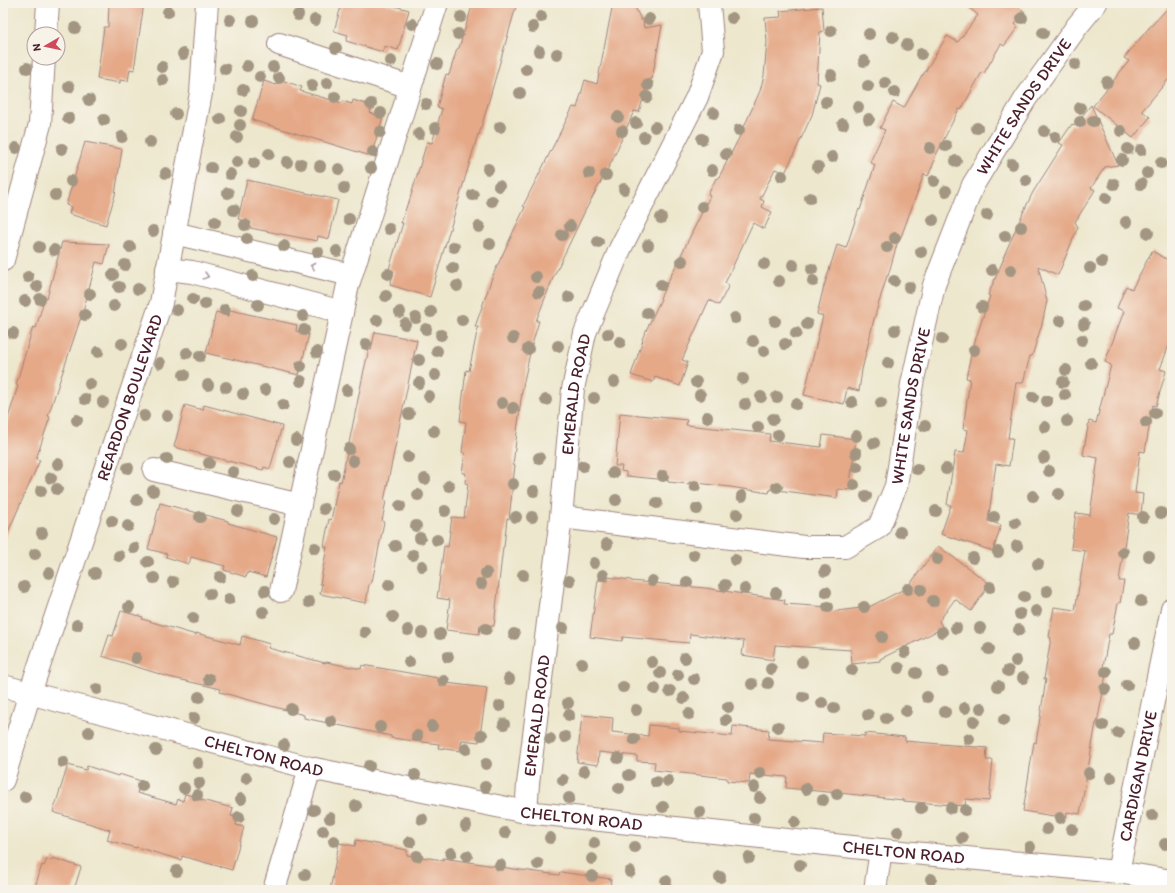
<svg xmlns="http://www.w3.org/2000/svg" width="1175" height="893" font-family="Itim,sans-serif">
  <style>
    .building { fill: #e5a988 }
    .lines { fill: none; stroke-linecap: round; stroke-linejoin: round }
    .minor-casing { stroke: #9c837c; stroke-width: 24 }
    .minor { stroke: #fff; stroke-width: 22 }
    .tree { fill: #a29581 }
    .oneway { stroke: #ae9aa0 }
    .labels { text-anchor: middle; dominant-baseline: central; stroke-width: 3.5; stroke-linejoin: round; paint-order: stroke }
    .street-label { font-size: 17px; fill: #4a1f2b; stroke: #f7f3e8 }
  </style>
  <rect width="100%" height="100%" fill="#f7f3e8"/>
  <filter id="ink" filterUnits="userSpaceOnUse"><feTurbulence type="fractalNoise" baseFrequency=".025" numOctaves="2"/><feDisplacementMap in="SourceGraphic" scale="8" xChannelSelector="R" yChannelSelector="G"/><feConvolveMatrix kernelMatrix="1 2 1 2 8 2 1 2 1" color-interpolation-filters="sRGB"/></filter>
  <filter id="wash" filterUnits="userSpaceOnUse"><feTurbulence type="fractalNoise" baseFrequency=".012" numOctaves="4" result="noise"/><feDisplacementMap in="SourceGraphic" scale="16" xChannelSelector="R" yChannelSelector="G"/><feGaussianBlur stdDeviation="0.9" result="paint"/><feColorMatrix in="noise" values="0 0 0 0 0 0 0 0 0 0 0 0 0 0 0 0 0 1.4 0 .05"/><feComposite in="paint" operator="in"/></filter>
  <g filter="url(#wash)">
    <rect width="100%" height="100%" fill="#ede7cd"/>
    <g id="blocks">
      <path class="building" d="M109,3H144L134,70L130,69L128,81L120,80V83L97,79L104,27H108Z
        M342,3H384L409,10L398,50L384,46L383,52L346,41L348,35L334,31Z
        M473,3H517L479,135L478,134L430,297L390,285L394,271L389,269L403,223H401L408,202H409L427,142L432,143L442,109L437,107L446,74L449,75L457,49L459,48Z
        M613,3H633L641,20H643L644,28L662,25L652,79H649L639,112L634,111L612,161L585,211L553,278L536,321H539L531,348L522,391L513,465H515L509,519L507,518L504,547H503L494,626L480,625L479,634L446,630L450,600L437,598L444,546L448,547L452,517L464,518L468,484L465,483L466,473H462L465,453L462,452L466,422L460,421L466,370L469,371L478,327H475L493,275L525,207L523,206L573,107L577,108L585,80L597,84Z
        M963,3H1013L1025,12L1015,24L1018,27L1004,46L1001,44L984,73L982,72L961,110L959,109L934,159L935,160L928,176L924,174L901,237H899L888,276H887L874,319L862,370L859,391L847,388L844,404L804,395L823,316L817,314L824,286L837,245L846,248L859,209L860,210L875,165L870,162L885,130L880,128L893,102L904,108L922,75H923L947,36L958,42L978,15Z
        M1172,4V75L1142,111L1150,117L1133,138L1093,106L1129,61L1124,58L1148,29Z
        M822,7L824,31L820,32L817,83L820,84L812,115L785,173L775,169L760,199L764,201L762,207L772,212L764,229L753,223L725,283L729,285L719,305L709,300L682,360L688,362L680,386L655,377L653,382L631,375L643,340L642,339L661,299L660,298L710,196L708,195L716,178L718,179L739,138L760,91L764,76L767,42L765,18L781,17L780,11Z
        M278,79L302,87L300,91L342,103L343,101L352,104L353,100L372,106L370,113L383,117L371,156L252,120L264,81L276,85Z
        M1091,105L1118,165L1105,167L1091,188L1095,190L1075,222L1078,227L1058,275L1038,266L1047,301L1042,324L1032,356H1030L1023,383H1016L1008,438H1013L1009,466L996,464L988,521L1001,525L993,551L941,534L951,505H947L955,452L964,453L968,430L963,429L970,379L966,378L972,350L990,296L988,295L1004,258H1003L1022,215L1033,192L1063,145L1059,143L1072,124L1074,126Z
        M85,142L122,149L115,195L106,225L69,214L71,207L66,205Z
        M247,180L338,200L329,239L318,236L317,241L250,228L251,222L238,219Z
        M62,242L109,244L104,264L96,262L84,308L48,416L50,417L36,459L40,460L3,543V434L18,386L16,385L33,327L36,328L45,297L47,298Z
        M1152,251L1172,262V337L1160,369L1166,371L1156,406L1153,405L1145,452L1140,451L1135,493L1143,494L1141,515L1129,513L1119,581H1124L1120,603H1118L1112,634H1109L1102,673L1106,674L1103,692L1097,723H1096L1080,814L1067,812L1066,818L1023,811L1034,742L1036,743L1046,679H1044L1051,638L1049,637L1054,607L1075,610L1085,551L1071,549L1076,513L1090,515L1098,458L1083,455L1089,421L1096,423L1111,365L1105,362L1124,311L1117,308L1126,286L1132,289Z
        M230,310L297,325L296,331L309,334L299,375L206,353L216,312L229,316Z
        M375,332L417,340L384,501H386L382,521L384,522L372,582L369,584L366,603L320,594L322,584H320L327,547L324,546L329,519L331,520L339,481L341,482L364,370L369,349L371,350Z
        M185,405L203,410L204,405L282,426L270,469L264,467L263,470L174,447Z
        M620,413L687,420L686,425L770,434L769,441L821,447L823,435L856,439L849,490L838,489L837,498L770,489L769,493L730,487L689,482V484L668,482V480L626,476V472L621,471L622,466H615Z
        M160,503L228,521V523L277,537L266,577L248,572L246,577L224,570L225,566L191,557L189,564L166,557L167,554L148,549Z
        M938,546L990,584L971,611L955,599L939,621L943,628L880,659V661L852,664L851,650L775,645L773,660L742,655L744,641L690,634L689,643L623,637L622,641L590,637L598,580L608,581V577L631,580V581L705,588L737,593L785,600L784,604L829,607V612L869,607L908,587Z
        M121,611L143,617L142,619L196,635V633L240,645L242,636L270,644L268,648L325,663L326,662L361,669L362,665L438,678V682L487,688L479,742L462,740L460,751L438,748L439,744L391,738V736L304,718V715L220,692L221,689L169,677L102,656L109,635L113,636Z
        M582,715L613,718L612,732L648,736L649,725L679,728V731L732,736L733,726L769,730L768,739L822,743L823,733L865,736V733L905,737V741L987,748L986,760H993L989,801L966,799L965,806L903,801V800L859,795L786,788L787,777L750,774L749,783L727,781V778L654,770L655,762L637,761V756L599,752L598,765L577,762Z
        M68,765L86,770L87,766L118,776L119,774L141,781L137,793L176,804L178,799L183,801L185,794L201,798V800L233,808L231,816L238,818L236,825L244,827L232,870L182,856L181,860L136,847V848L107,840L110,830L53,812Z
        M356,840L407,850V855L443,860V858L514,869L559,875L560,872L611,879L610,890H330L339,843L355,846Z
        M53,858L81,867L74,890H34L42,865L44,866L47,859L52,861Z"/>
    </g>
  </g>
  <g filter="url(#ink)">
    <use href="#blocks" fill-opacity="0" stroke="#9c837c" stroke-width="1"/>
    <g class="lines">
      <defs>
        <g id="minor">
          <path d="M46,34L48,3"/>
          <path d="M279,44L410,87"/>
          <path d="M174,233L351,275"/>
          <path d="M3,260L40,124L44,58"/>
          <path d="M167,269L192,272L342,312"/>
          <path d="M154,470L300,505"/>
          <path id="s1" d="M561,517L804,547H845L879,527L896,486L912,384L934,285L973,185L1026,98L1078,25L1096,3"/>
          <path d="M281,591L348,285L437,3"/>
          <path id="s2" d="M3,686L310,768L526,812L881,850L1118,872L1172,881"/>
          <path id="s3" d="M3,780L30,693L161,303L201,93L207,3"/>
          <path id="s4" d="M526,812L528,784L561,517L573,389L585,333L620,249L697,97L713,51L709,3"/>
          <path id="s5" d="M1118,872L1172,609"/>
          <path d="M274,890L310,768"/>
          <path d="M875,890L881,850"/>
        </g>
      </defs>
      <use href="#minor" class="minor-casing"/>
      <use href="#minor" class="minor"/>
    </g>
    <g class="tree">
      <circle cx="168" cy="12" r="6"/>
      <circle cx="298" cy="15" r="6"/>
      <circle cx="461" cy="17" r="6"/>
      <circle cx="541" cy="17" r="6"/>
      <circle cx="732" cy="18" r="6"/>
      <circle cx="1022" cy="18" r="6"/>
      <circle cx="649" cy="19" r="6"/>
      <circle cx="230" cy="20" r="6"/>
      <circle cx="315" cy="20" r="6"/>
      <circle cx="253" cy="21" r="6"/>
      <circle cx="412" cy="24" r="6"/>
      <circle cx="533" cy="27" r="6"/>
      <circle cx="75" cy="28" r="6"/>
      <circle cx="831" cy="31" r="6"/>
      <circle cx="1043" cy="33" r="6"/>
      <circle cx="458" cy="34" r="6"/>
      <circle cx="869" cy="34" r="6"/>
      <circle cx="893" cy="37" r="6"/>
      <circle cx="907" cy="45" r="6"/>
      <circle cx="336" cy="48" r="6"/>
      <circle cx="539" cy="51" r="6"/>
      <circle cx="183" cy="54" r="6"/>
      <circle cx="557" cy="54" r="6"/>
      <circle cx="921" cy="54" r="6"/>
      <circle cx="391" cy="61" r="6"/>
      <circle cx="864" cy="61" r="6"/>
      <circle cx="437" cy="64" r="6"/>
      <circle cx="1075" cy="64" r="6"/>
      <circle cx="247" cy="66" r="6"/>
      <circle cx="162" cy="67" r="6"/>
      <circle cx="273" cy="67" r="6"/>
      <circle cx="27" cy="68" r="6"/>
      <circle cx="225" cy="69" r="6"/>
      <circle cx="526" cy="69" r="6"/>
      <circle cx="831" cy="75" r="6"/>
      <circle cx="260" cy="77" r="6"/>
      <circle cx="279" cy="78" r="6"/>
      <circle cx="163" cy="80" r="6"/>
      <circle cx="1107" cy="82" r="6"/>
      <circle cx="327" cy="83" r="6"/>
      <circle cx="885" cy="83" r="6"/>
      <circle cx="312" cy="85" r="6"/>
      <circle cx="648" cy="85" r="6"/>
      <circle cx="868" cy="86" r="6"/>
      <circle cx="69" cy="87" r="6"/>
      <circle cx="243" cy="90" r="6"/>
      <circle cx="895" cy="92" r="6"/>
      <circle cx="520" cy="93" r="6"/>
      <circle cx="335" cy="97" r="6"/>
      <circle cx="647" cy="97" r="6"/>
      <circle cx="89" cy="100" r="6"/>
      <circle cx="826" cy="102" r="6"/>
      <circle cx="371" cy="104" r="6"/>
      <circle cx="426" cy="104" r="6"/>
      <circle cx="858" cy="107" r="6"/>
      <circle cx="1080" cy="108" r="6"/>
      <circle cx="241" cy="111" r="6"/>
      <circle cx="381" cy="113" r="6"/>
      <circle cx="714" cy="113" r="6"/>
      <circle cx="176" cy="114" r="6"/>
      <circle cx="618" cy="117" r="6"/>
      <circle cx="68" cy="118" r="6"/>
      <circle cx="220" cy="119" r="6"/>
      <circle cx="869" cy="119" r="6"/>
      <circle cx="104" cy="120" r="6"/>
      <circle cx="1093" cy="121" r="6"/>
      <circle cx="1080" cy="122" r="6"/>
      <circle cx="636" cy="123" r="6"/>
      <circle cx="843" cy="124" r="6"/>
      <circle cx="240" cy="125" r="6"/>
      <circle cx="500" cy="127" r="6"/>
      <circle cx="655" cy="127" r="6"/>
      <circle cx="435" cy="128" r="6"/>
      <circle cx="977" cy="128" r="6"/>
      <circle cx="739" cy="130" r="6"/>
      <circle cx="622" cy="131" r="6"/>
      <circle cx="1044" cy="131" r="6"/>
      <circle cx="1121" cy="131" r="6"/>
      <circle cx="380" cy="132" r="6"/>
      <circle cx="419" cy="134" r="6"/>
      <circle cx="122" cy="137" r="6"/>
      <circle cx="237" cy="137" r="6"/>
      <circle cx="644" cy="137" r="6"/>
      <circle cx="1055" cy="137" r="6"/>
      <circle cx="702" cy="139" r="6"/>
      <circle cx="150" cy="142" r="6"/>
      <circle cx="946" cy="146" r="6"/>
      <circle cx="16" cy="148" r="6"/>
      <circle cx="930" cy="148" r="6"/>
      <circle cx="62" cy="149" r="6"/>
      <circle cx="1128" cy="149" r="6"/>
      <circle cx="1141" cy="150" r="6"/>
      <circle cx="373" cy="152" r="6"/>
      <circle cx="269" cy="154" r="6"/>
      <circle cx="726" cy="154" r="6"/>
      <circle cx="832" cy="157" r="6"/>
      <circle cx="1122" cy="160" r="6"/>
      <circle cx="956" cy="161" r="6"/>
      <circle cx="237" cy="162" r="6"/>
      <circle cx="287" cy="162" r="6"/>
      <circle cx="254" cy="163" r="6"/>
      <circle cx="1161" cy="163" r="6"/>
      <circle cx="301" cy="164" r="6"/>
      <circle cx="1012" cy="164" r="6"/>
      <circle cx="320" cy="166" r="6"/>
      <circle cx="818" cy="167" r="6"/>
      <circle cx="211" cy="168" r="6"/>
      <circle cx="371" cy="168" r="6"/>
      <circle cx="339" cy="169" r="6"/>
      <circle cx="488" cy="169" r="6"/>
      <circle cx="712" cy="170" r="6"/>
      <circle cx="166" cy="173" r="6"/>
      <circle cx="589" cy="173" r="6"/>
      <circle cx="1147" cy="173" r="6"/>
      <circle cx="230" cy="174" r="6"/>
      <circle cx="606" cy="175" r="6"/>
      <circle cx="782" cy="176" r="6"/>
      <circle cx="1026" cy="180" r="6"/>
      <circle cx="71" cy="181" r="6"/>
      <circle cx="934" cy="181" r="6"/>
      <circle cx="1114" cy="184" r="6"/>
      <circle cx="1141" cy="184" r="6"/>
      <circle cx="499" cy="186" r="6"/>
      <circle cx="344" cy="188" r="6"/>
      <circle cx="624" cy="189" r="6"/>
      <circle cx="946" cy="191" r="6"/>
      <circle cx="228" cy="193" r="6"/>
      <circle cx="55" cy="195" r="6"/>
      <circle cx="473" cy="195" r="6"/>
      <circle cx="810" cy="198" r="6"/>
      <circle cx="1106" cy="198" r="6"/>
      <circle cx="492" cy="201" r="6"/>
      <circle cx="702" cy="207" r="6"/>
      <circle cx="234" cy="210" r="6"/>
      <circle cx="987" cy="215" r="6"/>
      <circle cx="661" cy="218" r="6"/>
      <circle cx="349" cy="219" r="6"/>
      <circle cx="933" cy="220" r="6"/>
      <circle cx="215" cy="222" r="6"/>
      <circle cx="1126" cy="222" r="6"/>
      <circle cx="245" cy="225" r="6"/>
      <circle cx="570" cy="226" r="6"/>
      <circle cx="479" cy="227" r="6"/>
      <circle cx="1021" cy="227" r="6"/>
      <circle cx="389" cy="229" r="6"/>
      <circle cx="153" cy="231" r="6"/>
      <circle cx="1148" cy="233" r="6"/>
      <circle cx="562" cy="235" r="6"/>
      <circle cx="1005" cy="236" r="6"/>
      <circle cx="895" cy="238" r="6"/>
      <circle cx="247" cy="239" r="6"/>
      <circle cx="598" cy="242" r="6"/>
      <circle cx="490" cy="244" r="6"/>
      <circle cx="648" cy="245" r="6"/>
      <circle cx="284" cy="246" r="6"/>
      <circle cx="39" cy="247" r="6"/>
      <circle cx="130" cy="247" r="6"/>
      <circle cx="454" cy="247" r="6"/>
      <circle cx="887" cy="247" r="6"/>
      <circle cx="54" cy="250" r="6"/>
      <circle cx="337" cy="251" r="6"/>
      <circle cx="318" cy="252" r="6"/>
      <circle cx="921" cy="252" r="6"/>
      <circle cx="682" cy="261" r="6"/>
      <circle cx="1102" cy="262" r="6"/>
      <circle cx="764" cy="264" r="6"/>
      <circle cx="125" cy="265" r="6"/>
      <circle cx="793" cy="265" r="6"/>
      <circle cx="453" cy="268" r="6"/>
      <circle cx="1090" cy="268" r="6"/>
      <circle cx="812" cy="269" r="6"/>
      <circle cx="992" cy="270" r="6"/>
      <circle cx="1011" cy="270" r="6"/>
      <circle cx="388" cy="274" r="6"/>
      <circle cx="113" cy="275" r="6"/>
      <circle cx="253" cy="276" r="6"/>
      <circle cx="28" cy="277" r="6"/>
      <circle cx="536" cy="277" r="6"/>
      <circle cx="779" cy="281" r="6"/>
      <circle cx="813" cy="281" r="6"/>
      <circle cx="894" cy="281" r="6"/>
      <circle cx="661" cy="285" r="6"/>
      <circle cx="37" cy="286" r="6"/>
      <circle cx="457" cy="286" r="6"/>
      <circle cx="119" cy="287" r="6"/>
      <circle cx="909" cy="287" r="6"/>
      <circle cx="138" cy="289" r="6"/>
      <circle cx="539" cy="292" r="6"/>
      <circle cx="90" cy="294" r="6"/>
      <circle cx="386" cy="296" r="6"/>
      <circle cx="569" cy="297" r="6"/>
      <circle cx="40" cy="299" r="6"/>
      <circle cx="193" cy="299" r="6"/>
      <circle cx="25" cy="301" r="6"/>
      <circle cx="205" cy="304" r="6"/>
      <circle cx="258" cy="305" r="6"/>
      <circle cx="114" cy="306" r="6"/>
      <circle cx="1084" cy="306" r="6"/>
      <circle cx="982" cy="307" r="6"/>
      <circle cx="177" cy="310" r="6"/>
      <circle cx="225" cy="310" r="6"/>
      <circle cx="400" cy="312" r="6"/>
      <circle cx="431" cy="312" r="6"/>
      <circle cx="647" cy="313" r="6"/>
      <circle cx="85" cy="315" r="6"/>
      <circle cx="303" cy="316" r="6"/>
      <circle cx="416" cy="318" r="6"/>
      <circle cx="735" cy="318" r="6"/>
      <circle cx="377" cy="320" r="6"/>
      <circle cx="462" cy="320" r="6"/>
      <circle cx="775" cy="321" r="6"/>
      <circle cx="1060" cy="321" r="6"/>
      <circle cx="405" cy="324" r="6"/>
      <circle cx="807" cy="324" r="6"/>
      <circle cx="1084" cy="324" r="6"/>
      <circle cx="426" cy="329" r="6"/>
      <circle cx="304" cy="330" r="6"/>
      <circle cx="895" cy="330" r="6"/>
      <circle cx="13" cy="333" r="6"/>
      <circle cx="796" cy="333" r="6"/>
      <circle cx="608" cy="334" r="6"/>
      <circle cx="441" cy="335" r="6"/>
      <circle cx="513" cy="338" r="6"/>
      <circle cx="942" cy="339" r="6"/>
      <circle cx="1082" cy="340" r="6"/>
      <circle cx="753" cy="341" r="6"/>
      <circle cx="620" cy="342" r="6"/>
      <circle cx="122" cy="344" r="6"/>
      <circle cx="366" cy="344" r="6"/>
      <circle cx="785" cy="344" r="6"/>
      <circle cx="558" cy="346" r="6"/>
      <circle cx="528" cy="349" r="6"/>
      <circle cx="974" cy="350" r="6"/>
      <circle cx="437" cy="351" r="6"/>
      <circle cx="764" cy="351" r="6"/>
      <circle cx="98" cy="352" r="6"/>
      <circle cx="317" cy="352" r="6"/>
      <circle cx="187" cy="353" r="6"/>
      <circle cx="200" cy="356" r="6"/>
      <circle cx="419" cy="360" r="6"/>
      <circle cx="160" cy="363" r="6"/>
      <circle cx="888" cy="363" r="6"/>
      <circle cx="1091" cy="363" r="6"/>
      <circle cx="301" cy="366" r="6"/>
      <circle cx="1066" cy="370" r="6"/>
      <circle cx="184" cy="375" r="6"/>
      <circle cx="435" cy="375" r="6"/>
      <circle cx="743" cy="379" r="6"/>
      <circle cx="301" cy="381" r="6"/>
      <circle cx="614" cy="382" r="6"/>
      <circle cx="696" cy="382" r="6"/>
      <circle cx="1063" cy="382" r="6"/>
      <circle cx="419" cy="383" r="6"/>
      <circle cx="90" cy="384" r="6"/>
      <circle cx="208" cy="385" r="6"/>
      <circle cx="226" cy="387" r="6"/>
      <circle cx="265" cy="390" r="6"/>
      <circle cx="347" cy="390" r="6"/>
      <circle cx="243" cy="394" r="6"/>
      <circle cx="700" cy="395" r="6"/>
      <circle cx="1065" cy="395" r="6"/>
      <circle cx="429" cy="396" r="6"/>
      <circle cx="761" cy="397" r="6"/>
      <circle cx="777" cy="397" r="6"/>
      <circle cx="1033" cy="397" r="6"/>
      <circle cx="594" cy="398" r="6"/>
      <circle cx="85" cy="399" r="6"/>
      <circle cx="546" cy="400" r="6"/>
      <circle cx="1047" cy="401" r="6"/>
      <circle cx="103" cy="402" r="6"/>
      <circle cx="852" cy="402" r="6"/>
      <circle cx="502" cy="403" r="6"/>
      <circle cx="881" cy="403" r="6"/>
      <circle cx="745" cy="404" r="6"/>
      <circle cx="796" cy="404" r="6"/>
      <circle cx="283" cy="405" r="6"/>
      <circle cx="513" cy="408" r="6"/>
      <circle cx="1155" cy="413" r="6"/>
      <circle cx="409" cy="414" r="6"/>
      <circle cx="144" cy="416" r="6"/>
      <circle cx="167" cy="416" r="6"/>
      <circle cx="707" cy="417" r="6"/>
      <circle cx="773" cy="419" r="6"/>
      <circle cx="77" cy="420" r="6"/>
      <circle cx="1067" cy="421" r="6"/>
      <circle cx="1146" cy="422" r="6"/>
      <circle cx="925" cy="426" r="6"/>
      <circle cx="758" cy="427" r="6"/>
      <circle cx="1045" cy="427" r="6"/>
      <circle cx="434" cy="431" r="6"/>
      <circle cx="778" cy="435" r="6"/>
      <circle cx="856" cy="436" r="6"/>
      <circle cx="296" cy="440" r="6"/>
      <circle cx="874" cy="443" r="6"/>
      <circle cx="349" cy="449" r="6"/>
      <circle cx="856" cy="453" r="6"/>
      <circle cx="408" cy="457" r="6"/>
      <circle cx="539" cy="458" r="6"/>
      <circle cx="1044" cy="458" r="6"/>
      <circle cx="167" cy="459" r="6"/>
      <circle cx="353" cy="461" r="6"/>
      <circle cx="290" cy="462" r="6"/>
      <circle cx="209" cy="463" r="6"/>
      <circle cx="58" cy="464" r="6"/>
      <circle cx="583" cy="466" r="6"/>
      <circle cx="857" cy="467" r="6"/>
      <circle cx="128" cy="468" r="6"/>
      <circle cx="917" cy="469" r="6"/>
      <circle cx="946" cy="469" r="6"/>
      <circle cx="1049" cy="471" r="6"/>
      <circle cx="233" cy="472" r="6"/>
      <circle cx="613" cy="473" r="6"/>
      <circle cx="334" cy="474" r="6"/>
      <circle cx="663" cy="476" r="6"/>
      <circle cx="51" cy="478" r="6"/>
      <circle cx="425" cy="479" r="6"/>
      <circle cx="513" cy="484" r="6"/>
      <circle cx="854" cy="485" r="6"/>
      <circle cx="449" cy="486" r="6"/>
      <circle cx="695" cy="486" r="6"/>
      <circle cx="777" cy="487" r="6"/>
      <circle cx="57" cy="489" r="6"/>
      <circle cx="41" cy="491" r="6"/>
      <circle cx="153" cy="491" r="6"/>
      <circle cx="534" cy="491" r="6"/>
      <circle cx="1059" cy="494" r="6"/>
      <circle cx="418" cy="495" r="6"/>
      <circle cx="742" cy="496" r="6"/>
      <circle cx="866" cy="496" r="6"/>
      <circle cx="1033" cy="496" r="6"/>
      <circle cx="137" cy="500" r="6"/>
      <circle cx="616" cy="500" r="6"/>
      <circle cx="657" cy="503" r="6"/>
      <circle cx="400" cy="506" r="6"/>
      <circle cx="324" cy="509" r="6"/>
      <circle cx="697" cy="509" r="6"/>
      <circle cx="238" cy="511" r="6"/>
      <circle cx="445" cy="511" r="6"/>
      <circle cx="936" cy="511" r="6"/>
      <circle cx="1161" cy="513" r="6"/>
      <circle cx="737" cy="514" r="6"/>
      <circle cx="200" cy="517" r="6"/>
      <circle cx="516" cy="517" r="6"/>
      <circle cx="532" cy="517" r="6"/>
      <circle cx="994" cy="517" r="6"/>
      <circle cx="1143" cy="517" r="6"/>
      <circle cx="274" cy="519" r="6"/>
      <circle cx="112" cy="521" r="6"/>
      <circle cx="1015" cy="523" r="6"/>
      <circle cx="128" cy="526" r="6"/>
      <circle cx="416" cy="526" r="6"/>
      <circle cx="900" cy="532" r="6"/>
      <circle cx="42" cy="533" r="6"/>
      <circle cx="420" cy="538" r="6"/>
      <circle cx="437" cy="540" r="6"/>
      <circle cx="607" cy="544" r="6"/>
      <circle cx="395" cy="546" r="6"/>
      <circle cx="1017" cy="546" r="6"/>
      <circle cx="134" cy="548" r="6"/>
      <circle cx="315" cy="548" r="6"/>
      <circle cx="998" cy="552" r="6"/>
      <circle cx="1123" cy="552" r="6"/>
      <circle cx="35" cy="554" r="6"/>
      <circle cx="413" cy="555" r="6"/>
      <circle cx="694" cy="555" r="6"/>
      <circle cx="119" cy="556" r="6"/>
      <circle cx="1149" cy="556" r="6"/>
      <circle cx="973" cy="558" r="6"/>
      <circle cx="937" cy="559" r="6"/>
      <circle cx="735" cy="560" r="6"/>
      <circle cx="148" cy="562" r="6"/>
      <circle cx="594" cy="563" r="6"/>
      <circle cx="1038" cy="564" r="6"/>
      <circle cx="422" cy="566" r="6"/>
      <circle cx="825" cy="571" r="6"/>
      <circle cx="49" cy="573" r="6"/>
      <circle cx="95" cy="573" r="6"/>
      <circle cx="486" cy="573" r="6"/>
      <circle cx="523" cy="575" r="6"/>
      <circle cx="603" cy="575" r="6"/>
      <circle cx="220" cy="577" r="6"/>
      <circle cx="154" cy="578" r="6"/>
      <circle cx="569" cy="581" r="6"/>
      <circle cx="652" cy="581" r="6"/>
      <circle cx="173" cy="582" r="6"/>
      <circle cx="687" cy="582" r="6"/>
      <circle cx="481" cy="584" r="6"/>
      <circle cx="389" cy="585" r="6"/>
      <circle cx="725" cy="585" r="6"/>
      <circle cx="24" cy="587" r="6"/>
      <circle cx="990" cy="587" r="6"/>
      <circle cx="745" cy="589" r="6"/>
      <circle cx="908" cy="589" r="6"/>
      <circle cx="921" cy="590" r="6"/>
      <circle cx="265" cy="591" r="6"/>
      <circle cx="1047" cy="591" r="6"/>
      <circle cx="826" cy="592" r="6"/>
      <circle cx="776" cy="593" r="6"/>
      <circle cx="210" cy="594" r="6"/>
      <circle cx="1024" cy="597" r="6"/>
      <circle cx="229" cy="599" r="6"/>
      <circle cx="933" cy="601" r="6"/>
      <circle cx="1141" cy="601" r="6"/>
      <circle cx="309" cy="602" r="6"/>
      <circle cx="129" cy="607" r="6"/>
      <circle cx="828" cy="607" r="6"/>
      <circle cx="864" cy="607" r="6"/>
      <circle cx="1036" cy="611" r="6"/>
      <circle cx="263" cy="612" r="6"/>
      <circle cx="1020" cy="614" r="6"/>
      <circle cx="393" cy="617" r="6"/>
      <circle cx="193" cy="618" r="6"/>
      <circle cx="77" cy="625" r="6"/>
      <circle cx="563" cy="628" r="6"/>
      <circle cx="956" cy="628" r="6"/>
      <circle cx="980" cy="628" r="6"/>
      <circle cx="486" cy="629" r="6"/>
      <circle cx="408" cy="630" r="6"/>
      <circle cx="1019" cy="630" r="6"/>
      <circle cx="365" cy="632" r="6"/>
      <circle cx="942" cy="632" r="6"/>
      <circle cx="422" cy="633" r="6"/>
      <circle cx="440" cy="634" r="6"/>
      <circle cx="514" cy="634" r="6"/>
      <circle cx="882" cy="637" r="6"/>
      <circle cx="1135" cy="643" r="6"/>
      <circle cx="989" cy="649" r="6"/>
      <circle cx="905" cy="652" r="6"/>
      <circle cx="448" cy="657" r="6"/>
      <circle cx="136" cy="658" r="6"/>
      <circle cx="685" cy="658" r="6"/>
      <circle cx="1016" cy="661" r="6"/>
      <circle cx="409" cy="662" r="6"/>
      <circle cx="652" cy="662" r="6"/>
      <circle cx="802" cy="662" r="6"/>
      <circle cx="582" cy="664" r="6"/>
      <circle cx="899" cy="668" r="6"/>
      <circle cx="771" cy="669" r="6"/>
      <circle cx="852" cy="670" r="6"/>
      <circle cx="1008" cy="671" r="6"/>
      <circle cx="943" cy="672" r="6"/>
      <circle cx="1106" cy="672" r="6"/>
      <circle cx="660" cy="673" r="6"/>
      <circle cx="916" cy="673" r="6"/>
      <circle cx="678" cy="675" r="6"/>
      <circle cx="1023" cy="678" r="6"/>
      <circle cx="209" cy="679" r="6"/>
      <circle cx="509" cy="679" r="6"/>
      <circle cx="694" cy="679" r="6"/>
      <circle cx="444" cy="681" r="6"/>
      <circle cx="768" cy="683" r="6"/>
      <circle cx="752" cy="684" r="6"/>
      <circle cx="1127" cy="685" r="6"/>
      <circle cx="998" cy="686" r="6"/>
      <circle cx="623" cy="687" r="6"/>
      <circle cx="97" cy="689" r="6"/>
      <circle cx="655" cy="689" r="6"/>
      <circle cx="1105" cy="689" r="6"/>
      <circle cx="670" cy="691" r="6"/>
      <circle cx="199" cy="697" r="6"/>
      <circle cx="803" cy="697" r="6"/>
      <circle cx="927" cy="697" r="6"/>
      <circle cx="684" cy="698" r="6"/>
      <circle cx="568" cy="703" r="6"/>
      <circle cx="822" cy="703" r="6"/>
      <circle cx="500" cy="706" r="6"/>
      <circle cx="728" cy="707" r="6"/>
      <circle cx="834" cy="708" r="6"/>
      <circle cx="965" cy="708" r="6"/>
      <circle cx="981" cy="708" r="6"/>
      <circle cx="291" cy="709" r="6"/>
      <circle cx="636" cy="710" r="6"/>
      <circle cx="906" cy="711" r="6"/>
      <circle cx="945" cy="712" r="6"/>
      <circle cx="689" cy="714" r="6"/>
      <circle cx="569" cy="715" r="6"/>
      <circle cx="868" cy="715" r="6"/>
      <circle cx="194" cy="718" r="6"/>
      <circle cx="886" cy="718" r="6"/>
      <circle cx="726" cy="720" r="6"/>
      <circle cx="1004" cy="720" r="6"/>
      <circle cx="331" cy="721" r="6"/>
      <circle cx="974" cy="721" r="6"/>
      <circle cx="504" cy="724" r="6"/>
      <circle cx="1103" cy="725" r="6"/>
      <circle cx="432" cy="726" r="6"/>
      <circle cx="380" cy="727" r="6"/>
      <circle cx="778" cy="727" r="6"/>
      <circle cx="89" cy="732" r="6"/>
      <circle cx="1118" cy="733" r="6"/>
      <circle cx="482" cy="735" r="6"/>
      <circle cx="417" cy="736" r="6"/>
      <circle cx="565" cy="737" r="6"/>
      <circle cx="550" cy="739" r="6"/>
      <circle cx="634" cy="739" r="6"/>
      <circle cx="969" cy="739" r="6"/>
      <circle cx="284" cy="745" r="6"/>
      <circle cx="466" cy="749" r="6"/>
      <circle cx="156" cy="750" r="6"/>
      <circle cx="618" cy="758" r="6"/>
      <circle cx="63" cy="762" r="6"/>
      <circle cx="198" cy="763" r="6"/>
      <circle cx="486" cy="764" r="6"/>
      <circle cx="369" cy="766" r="6"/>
      <circle cx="584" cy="771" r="6"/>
      <circle cx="760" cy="773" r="6"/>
      <circle cx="1089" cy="773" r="6"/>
      <circle cx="415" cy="775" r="6"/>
      <circle cx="629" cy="775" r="6"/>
      <circle cx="246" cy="778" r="6"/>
      <circle cx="1111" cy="778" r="6"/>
      <circle cx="563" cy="780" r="6"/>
      <circle cx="668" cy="781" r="6"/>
      <circle cx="656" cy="782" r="6"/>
      <circle cx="199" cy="783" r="6"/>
      <circle cx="142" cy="786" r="6"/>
      <circle cx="485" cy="787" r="6"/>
      <circle cx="754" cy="787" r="6"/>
      <circle cx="184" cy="788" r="6"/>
      <circle cx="619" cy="788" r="6"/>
      <circle cx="806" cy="789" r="6"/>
      <circle cx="837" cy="794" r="6"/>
      <circle cx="197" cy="795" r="6"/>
      <circle cx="25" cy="797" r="6"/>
      <circle cx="569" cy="798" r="6"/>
      <circle cx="760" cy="798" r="6"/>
      <circle cx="241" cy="799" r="6"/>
      <circle cx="823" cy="800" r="6"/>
      <circle cx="356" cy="806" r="6"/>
      <circle cx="663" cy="807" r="6"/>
      <circle cx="921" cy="808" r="6"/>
      <circle cx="951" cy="808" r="6"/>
      <circle cx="314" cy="810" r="6"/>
      <circle cx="965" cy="810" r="6"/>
      <circle cx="700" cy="812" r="6"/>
      <circle cx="1152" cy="815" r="6"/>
      <circle cx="239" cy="817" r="6"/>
      <circle cx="330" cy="818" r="6"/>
      <circle cx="754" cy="818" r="6"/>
      <circle cx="1060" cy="818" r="6"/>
      <circle cx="422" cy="819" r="6"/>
      <circle cx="795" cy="822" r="6"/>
      <circle cx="466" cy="826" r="6"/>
      <circle cx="1047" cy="829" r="6"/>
      <circle cx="1072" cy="829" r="6"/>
      <circle cx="323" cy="831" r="6"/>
      <circle cx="898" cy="832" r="6"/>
      <circle cx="505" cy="833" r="6"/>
      <circle cx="550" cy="838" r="6"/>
      <circle cx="962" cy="838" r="6"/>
      <circle cx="334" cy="841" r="6"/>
      <circle cx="410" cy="842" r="6"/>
      <circle cx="594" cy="843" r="6"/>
      <circle cx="1165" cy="844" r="6"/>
      <circle cx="635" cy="847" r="6"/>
      <circle cx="1030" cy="847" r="6"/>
      <circle cx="451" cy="853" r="6"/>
      <circle cx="417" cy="856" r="6"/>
      <circle cx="467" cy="856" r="6"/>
      <circle cx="749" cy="858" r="6"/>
      <circle cx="592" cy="859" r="6"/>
      <circle cx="538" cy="864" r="6"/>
      <circle cx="500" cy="865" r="6"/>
      <circle cx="800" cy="865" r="6"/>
      <circle cx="177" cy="871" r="6"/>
      <circle cx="630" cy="872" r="6"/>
      <circle cx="305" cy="875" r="6"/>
      <circle cx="592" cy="876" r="6"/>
      <circle cx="720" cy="877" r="6"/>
      <circle cx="931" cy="879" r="6"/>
      <circle cx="666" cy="881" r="6"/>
    </g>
    <defs><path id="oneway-chevron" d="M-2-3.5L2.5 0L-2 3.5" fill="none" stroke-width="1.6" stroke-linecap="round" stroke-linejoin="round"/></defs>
    <g class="oneway">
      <use href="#oneway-chevron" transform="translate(313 266) rotate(-167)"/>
      <use href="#oneway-chevron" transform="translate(206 276) rotate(15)"/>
    </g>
  </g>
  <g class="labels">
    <g class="street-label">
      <text stroke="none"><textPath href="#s1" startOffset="775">WHITE SANDS DRIVE</textPath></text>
      <text stroke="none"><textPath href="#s4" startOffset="421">EMERALD ROAD</textPath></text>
      <text stroke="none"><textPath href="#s3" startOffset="403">REARDON BOULEVARD</textPath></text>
      <text stroke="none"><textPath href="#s1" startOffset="451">WHITE SANDS DRIVE</textPath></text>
      <text stroke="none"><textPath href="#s4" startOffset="97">EMERALD ROAD</textPath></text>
      <text stroke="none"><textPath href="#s2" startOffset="270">CHELTON ROAD</textPath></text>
      <text stroke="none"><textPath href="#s5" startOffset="98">CARDIGAN DRIVE</textPath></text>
      <text stroke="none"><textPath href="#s2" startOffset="594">CHELTON ROAD</textPath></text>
      <text stroke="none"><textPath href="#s2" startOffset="918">CHELTON ROAD</textPath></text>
    </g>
  </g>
  <rect width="1175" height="893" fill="none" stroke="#f7f3e8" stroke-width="16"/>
  <g transform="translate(46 46) rotate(261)"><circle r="19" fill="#f7f3e8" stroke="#b29e9c"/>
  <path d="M0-3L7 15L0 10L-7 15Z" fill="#d1495b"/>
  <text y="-6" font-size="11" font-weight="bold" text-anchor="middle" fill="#4a1f2b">N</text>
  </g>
</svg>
